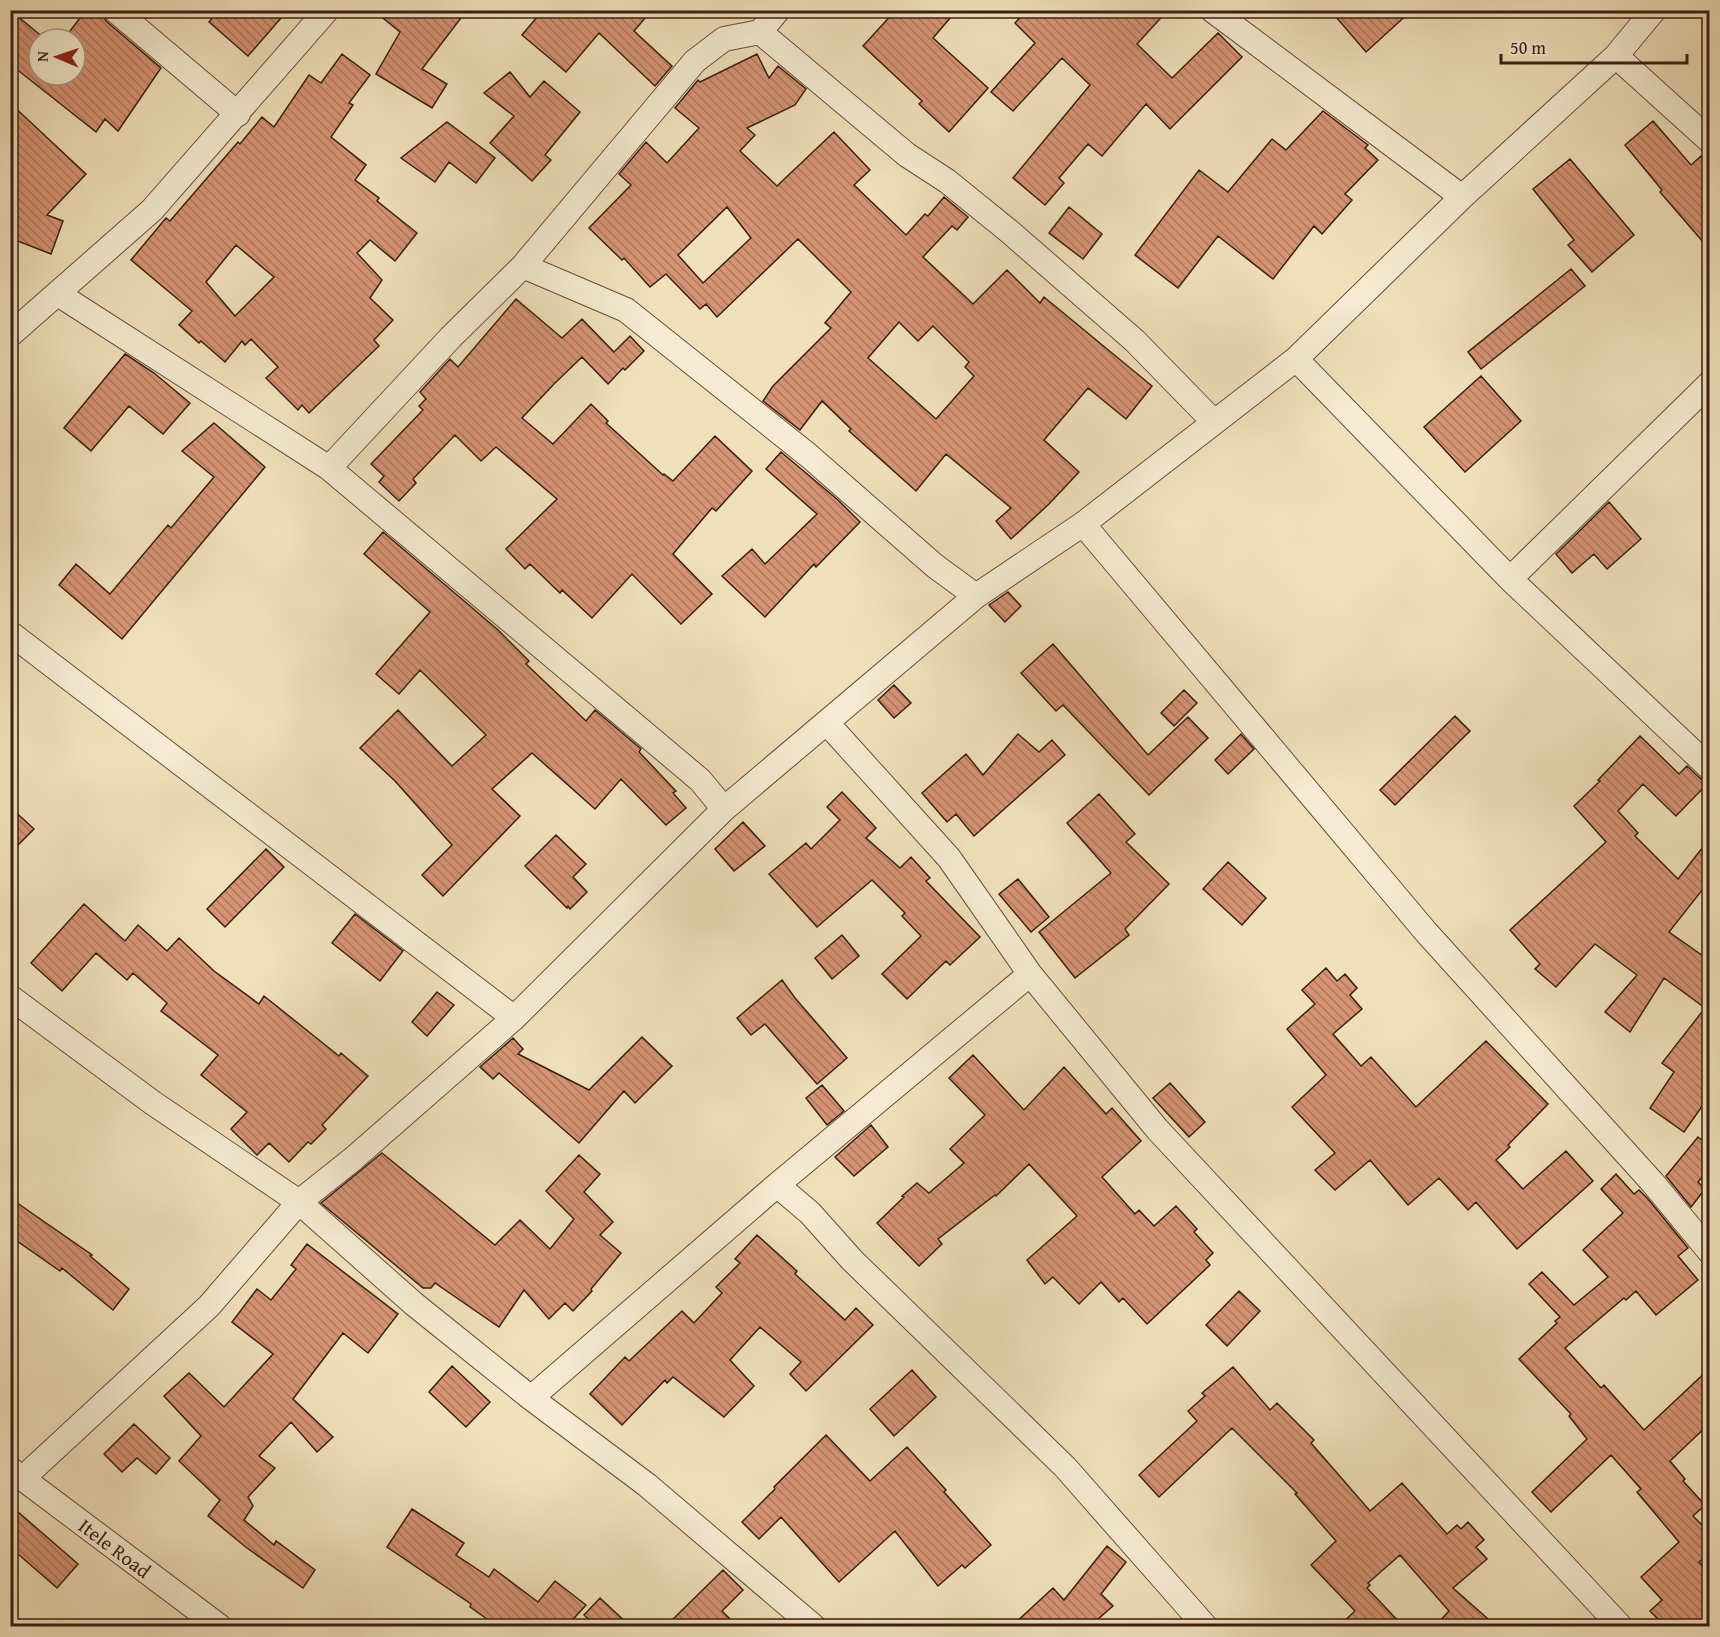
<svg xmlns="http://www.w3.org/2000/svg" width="1720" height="1637" font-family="'Gentium Book Plus',serif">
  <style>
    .building { fill: url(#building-back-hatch); stroke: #391e14; stroke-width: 1.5; fill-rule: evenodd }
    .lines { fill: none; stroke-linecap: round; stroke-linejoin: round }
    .minor-casing { stroke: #674e3e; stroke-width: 26 }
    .minor { stroke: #f5ebd2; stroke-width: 24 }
    .labels { text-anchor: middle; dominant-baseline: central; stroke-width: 4.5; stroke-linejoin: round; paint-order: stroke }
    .street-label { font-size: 20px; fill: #391e14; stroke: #f5ebd2 }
  </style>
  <defs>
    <pattern id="building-back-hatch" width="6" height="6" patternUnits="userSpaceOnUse" patternTransform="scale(1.5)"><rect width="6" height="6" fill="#d69474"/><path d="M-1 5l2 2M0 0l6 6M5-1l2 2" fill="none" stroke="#af785e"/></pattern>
  </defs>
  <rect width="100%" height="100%" fill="#f0e0ba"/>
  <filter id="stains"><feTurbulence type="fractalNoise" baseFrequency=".00333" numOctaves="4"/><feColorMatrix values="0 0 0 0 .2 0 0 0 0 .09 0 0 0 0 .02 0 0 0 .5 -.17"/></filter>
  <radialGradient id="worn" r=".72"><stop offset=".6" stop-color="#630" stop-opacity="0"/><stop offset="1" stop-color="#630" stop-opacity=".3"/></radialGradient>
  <path class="building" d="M10,10L45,39H39V75H75V39H64L86,10L101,11L106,21L161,68L118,131L105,119L96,132L10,64Z
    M219,10H288L248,56L209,22Z
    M373,10H467L422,69L447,84L432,108L376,74L400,32Z
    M543,10H652L634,31L672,66L655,86L599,33L566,72L522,35Z
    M896,10H957L933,38L988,88L949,132L919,104L922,101L863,46Z
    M1027,10H1168L1137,44L1172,78L1218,33L1242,57L1170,129L1146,104L1102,156L1088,144L1059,178L1064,183L1045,205L1013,178L1090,85L1062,58L1013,111L991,92L1035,43L1015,23Z
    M1330,10H1412L1366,52Z
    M342,54L370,75L349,103L353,105L331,137L366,165L355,180L379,198L377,201L417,233L395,261L370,240L357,253L382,280L370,298L393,320L374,340L379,346L309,413L302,405L298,410L266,378L278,367L251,339L245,345L242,341L225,362L201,341L199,343L179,325L192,311L131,260L166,218L170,221L238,142L240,144L262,117L274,127L309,75L321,83ZM236,245L274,277L235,316L206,282Z
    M757,54L769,78L778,66L806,89L795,105L747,128L755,135L740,151L777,186L834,132L870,170L854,185L906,235L925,214L928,216L944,197L968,217L957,230L952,226L923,257L973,304L1007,270L1040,303L1044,297L1152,386L1126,419L1088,388L1044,440L1079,472L1049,504L1011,539L996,521L1011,508L946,454L916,491L849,431L851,429L822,401L800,430L763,401L773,386L831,328L825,323L851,292L798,239L717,317L706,304L700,309L666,274L650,287L624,258L622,260L589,228L631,185L619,174L646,142L667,163L699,128L675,108L698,80L700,82ZM727,207L751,238L703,283L678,255ZM899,322L918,341L933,326L969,362L965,367L974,376L936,419L868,358Z
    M510,72L530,97L544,81L580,112L545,155L551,160L532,181L490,143L514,116L484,93Z
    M10,103L86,174L47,215L63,221L51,254L10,238Z
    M1323,111L1368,145L1365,148L1378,160L1345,194L1352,200L1322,234L1314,226L1273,279L1218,236L1178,288L1135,255L1199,170L1228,192L1272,139L1286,150Z
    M1653,121L1691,165L1701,156L1710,166V250L1660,192L1662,190L1625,145Z
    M447,122L495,158L476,183L449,162L435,182L401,158Z
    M1570,159L1634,235L1592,272L1568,245L1574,240L1533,189Z
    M1069,207L1102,234L1083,259L1049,233Z
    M1571,269L1585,286L1481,369L1468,352Z
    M516,299L562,338L582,319L614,352L630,336L644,351L625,370L623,368L608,384L582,357L554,384L522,418L553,444L591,404L608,421L606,423L663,475L664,474L673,481L715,436L752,471L716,511L712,508L673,554L712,594L681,624L632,574L592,618L562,590L560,593L530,564L525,569L506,549L557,499L496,447L481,461L455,435L413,479L416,483L399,501L379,482L384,476L371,464L423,410L419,406L426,399L420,392L450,359L458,367Z
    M125,354L154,373L190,403L163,434L129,406L91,451L64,428Z
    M1481,376L1521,421L1465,472L1424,427Z
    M214,423L265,467L122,639L59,585L76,564L110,594L168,525L171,528L214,477L182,451Z
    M781,452L838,500L860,522L816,567L814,564L765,617L722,576L752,549L765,564L817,514L766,469Z
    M1609,502L1641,539L1607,569L1594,554L1572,573L1556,554Z
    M383,532L497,629L529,661L526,664L586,721L595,710L641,749L639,752L676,791L673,793L686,808L666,825L621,779L595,809L532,753L492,789L520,816L443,896L422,875L452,845L395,781L360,748L398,710L452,766L486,735L420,670L399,694L376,674L430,612L364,554Z
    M1008,592L1021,606L1005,622L989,605Z
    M1053,644L1148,755L1188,717L1208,738L1149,795L1063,705L1056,711L1021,673Z
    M894,685L911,703L894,718L878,700Z
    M1184,690L1197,703L1174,726L1161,713Z
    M1455,716L1470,731L1395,805L1380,790Z
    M1018,734L1039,752L1052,740L1065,755L974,836L956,814L947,822L922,793L966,754L983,775Z
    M1241,734L1254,749L1228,774L1215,760Z
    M1640,736L1679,774L1687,766L1701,779L1709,782L1676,816L1643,784L1618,811L1638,833L1635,836L1678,879L1710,838V880L1669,932L1710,961V1095L1684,1132L1650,1108L1674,1072L1662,1063L1705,1008L1664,978L1630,1032L1605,1012L1637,975L1595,944L1556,987L1535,969L1540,964L1510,930L1606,842L1574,806L1600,781L1598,780Z
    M842,792L876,828L866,838L900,868L911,857L930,878L926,881L980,937L950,965L946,961L907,999L882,974L921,936L902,916L905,913L872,880L817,927L769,874L806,843L811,849L840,820L827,807Z
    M1099,794L1135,834L1126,842L1169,884L1125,929L1129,935L1075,978L1039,932L1111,873L1067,823Z
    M10,807L34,829L10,853Z
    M743,822L765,846L734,871L715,849Z
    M556,835L586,864L573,877L587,892L570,909L568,906L567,908L525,866Z
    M266,849L284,867L225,927L207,909Z
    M1228,862L1266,898L1242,925L1203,889Z
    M1018,879L1049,917L1031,932L999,894Z
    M84,904L125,941L138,925L167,951L179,938L214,971L259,1004L264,996L339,1056L341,1053L368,1076L322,1125L326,1129L311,1144L308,1142L289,1162L269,1143L257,1155L231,1129L247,1112L201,1075L218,1055L161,1011L167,1003L133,973L127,980L96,953L62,991L31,963Z
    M355,914L403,951L380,981L332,943Z
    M842,935L859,956L832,979L815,958Z
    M1326,968L1337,981L1345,974L1357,988L1350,995L1362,1009L1333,1034L1361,1066L1371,1057L1416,1107L1486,1041L1548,1104L1508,1145L1510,1147L1496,1160L1523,1189L1566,1151L1593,1181L1517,1249L1476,1202L1468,1210L1439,1178L1408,1205L1370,1160L1335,1190L1315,1170L1335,1153L1292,1107L1326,1075L1287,1029L1315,1004L1302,990Z
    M782,980L795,998L847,1058L817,1084L765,1024L751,1035L737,1018Z
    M437,992L454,1005L427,1036L412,1022Z
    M642,1037L672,1066L635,1103L624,1091L579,1143L499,1073L493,1079L480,1067L513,1038L523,1049L518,1054L589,1090Z
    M973,1055L1024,1110L1064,1067L1106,1114L1112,1108L1141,1141L1102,1177L1135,1214L1139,1210L1154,1226L1176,1206L1197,1229L1194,1232L1213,1253L1206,1260L1210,1265L1147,1324L1123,1298L1119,1302L1101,1282L1079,1304L1053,1277L1045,1284L1027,1260L1077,1216L1029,1164L996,1196L995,1195L938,1239L942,1244L919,1266L877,1223L904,1197L902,1196L917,1183L929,1193L964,1163L950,1149L985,1115L949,1078Z
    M1170,1083L1205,1122L1189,1137L1153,1098Z
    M822,1085L844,1111L827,1125L806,1098Z
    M871,1125L888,1147L854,1176L835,1157Z
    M1698,1137L1710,1146V1168L1698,1182L1705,1189L1691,1207L1666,1176Z
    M382,1153L495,1245L520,1220L550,1249L574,1219L546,1191L579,1155L600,1174L584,1192L613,1222L600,1235L621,1253L591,1289L592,1291L573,1311L565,1303L549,1319L524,1290L499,1327L435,1283L431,1288H423L321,1203Z
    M1616,1174L1634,1194L1639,1190L1648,1199L1688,1248L1678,1256L1698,1280L1656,1315L1636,1291L1626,1300L1624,1298L1565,1348L1601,1388L1604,1385L1644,1430L1710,1368V1423L1670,1461L1685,1479L1683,1481L1705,1505L1693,1516L1710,1533V1553L1699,1562L1710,1573V1626H1665L1650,1611L1662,1600L1641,1577L1679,1542L1637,1492L1641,1489L1611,1455L1551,1512L1532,1492L1587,1439L1569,1416L1571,1414L1519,1359L1557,1323L1555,1321L1560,1317L1529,1284L1542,1272L1574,1305L1608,1277L1583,1250L1623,1213L1601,1189Z
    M10,1198L92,1255L90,1256L129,1289L113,1310L62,1268L60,1271L10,1236Z
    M757,1235L797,1271L795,1274L845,1320L856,1308L873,1325L806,1391L790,1374L801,1362L760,1327L730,1360L754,1386L724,1417L673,1377L667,1383L665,1380L622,1425L590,1394L625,1357L629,1361L682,1311L694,1323L722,1293L716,1287L740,1263L735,1259Z
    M307,1244L398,1314L368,1353L343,1333L293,1399L333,1437L317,1452L291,1422L259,1456L275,1468L248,1497L253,1506L244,1520L274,1545L276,1541L315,1570L303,1588L247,1548L208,1516L220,1500L179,1461L201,1436L164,1396L189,1373L224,1407L273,1354L232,1322L257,1289L271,1300L296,1269L291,1265Z
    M1239,1291L1260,1311L1227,1346L1206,1325Z
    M452,1366L490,1402L466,1427L429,1392Z
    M1233,1367L1270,1410L1277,1403L1314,1440L1311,1443L1370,1511L1402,1483L1447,1534L1457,1525L1461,1529L1468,1522L1484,1540L1476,1547L1487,1559L1453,1588L1496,1626H1435L1449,1611L1400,1555L1368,1583L1370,1585L1367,1588L1403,1626H1339L1355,1611L1311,1565L1336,1541L1295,1494L1297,1493L1232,1428L1159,1497L1139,1475L1197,1421L1188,1411L1205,1396L1202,1393Z
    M912,1370L936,1397L894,1436L870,1409Z
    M134,1424L170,1458L156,1474L137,1458L122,1472L104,1454Z
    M826,1435L870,1481L907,1447L946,1490L944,1492L991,1545L965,1568L962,1565L938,1586L895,1531L839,1582L781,1517L759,1539L742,1522L775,1489L774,1487Z
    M10,1505L78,1564L57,1588L10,1547Z
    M412,1509L464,1543L456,1555L489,1577L494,1569L538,1602L555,1581L586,1605L567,1626H480L487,1619L470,1607L471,1604L387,1547Z
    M1107,1546L1126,1562L1101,1594L1113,1606L1090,1626H1012L1053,1588L1064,1600Z
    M723,1570L743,1590L722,1611L737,1626H666Z
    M600,1598L630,1626H596L584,1615Z"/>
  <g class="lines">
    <defs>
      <path id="minor" d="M115,10L238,114
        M1212,10L1462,197
        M760,32L907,155L947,181L1010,232L1135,341L1214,422
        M1616,56L1710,141
        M523,266L626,310L808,455L935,566L976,596
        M58,294L329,468L700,780L724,809
        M10,335L152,210L327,10
        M1296,359L1510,579L1710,768
        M329,468L451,337L523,266L695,61L724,39L760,32L778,10
        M1083,524L1426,932L1653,1183L1710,1252
        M1510,579L1710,383
        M10,633L514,1018
        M827,723L949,858L1030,974L1157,1129L1620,1626
        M10,997L153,1103L299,1202L414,1304L531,1398L647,1485L813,1626
        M777,1185L810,1213L852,1260L1065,1467L1205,1626
        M531,1398L777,1185L1030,974
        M10,1469L219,1626
        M23,1478L209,1306L299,1202L353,1159L514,1018L724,809L976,596L1083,524L1296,359L1462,197L1616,56L1654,10"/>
    </defs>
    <use href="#minor" class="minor-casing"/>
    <use href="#minor" class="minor"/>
  </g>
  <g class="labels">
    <g class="street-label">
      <text transform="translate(115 1548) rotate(37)">Itele Road</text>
    </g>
  </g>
  <rect width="1720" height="1637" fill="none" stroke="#f0e0ba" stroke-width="36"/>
  <rect x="12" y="12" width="1696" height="1613" fill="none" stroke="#391e14" stroke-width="3"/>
  <rect x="18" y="18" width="1684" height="1601" fill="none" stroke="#391e14" stroke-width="1.5"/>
  <g transform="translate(57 57) rotate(272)"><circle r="28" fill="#f5ebd2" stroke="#aa9986" stroke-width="1.5"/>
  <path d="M0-4.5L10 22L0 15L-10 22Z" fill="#8f2418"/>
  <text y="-9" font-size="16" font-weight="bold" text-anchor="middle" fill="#391e14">N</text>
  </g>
  <path d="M1501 54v9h186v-9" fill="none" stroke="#391e14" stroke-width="3"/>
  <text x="1510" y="54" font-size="18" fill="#391e14" stroke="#f5ebd2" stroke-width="4.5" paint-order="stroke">50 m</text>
  <rect width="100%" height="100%" filter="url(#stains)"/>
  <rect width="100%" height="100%" fill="url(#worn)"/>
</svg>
